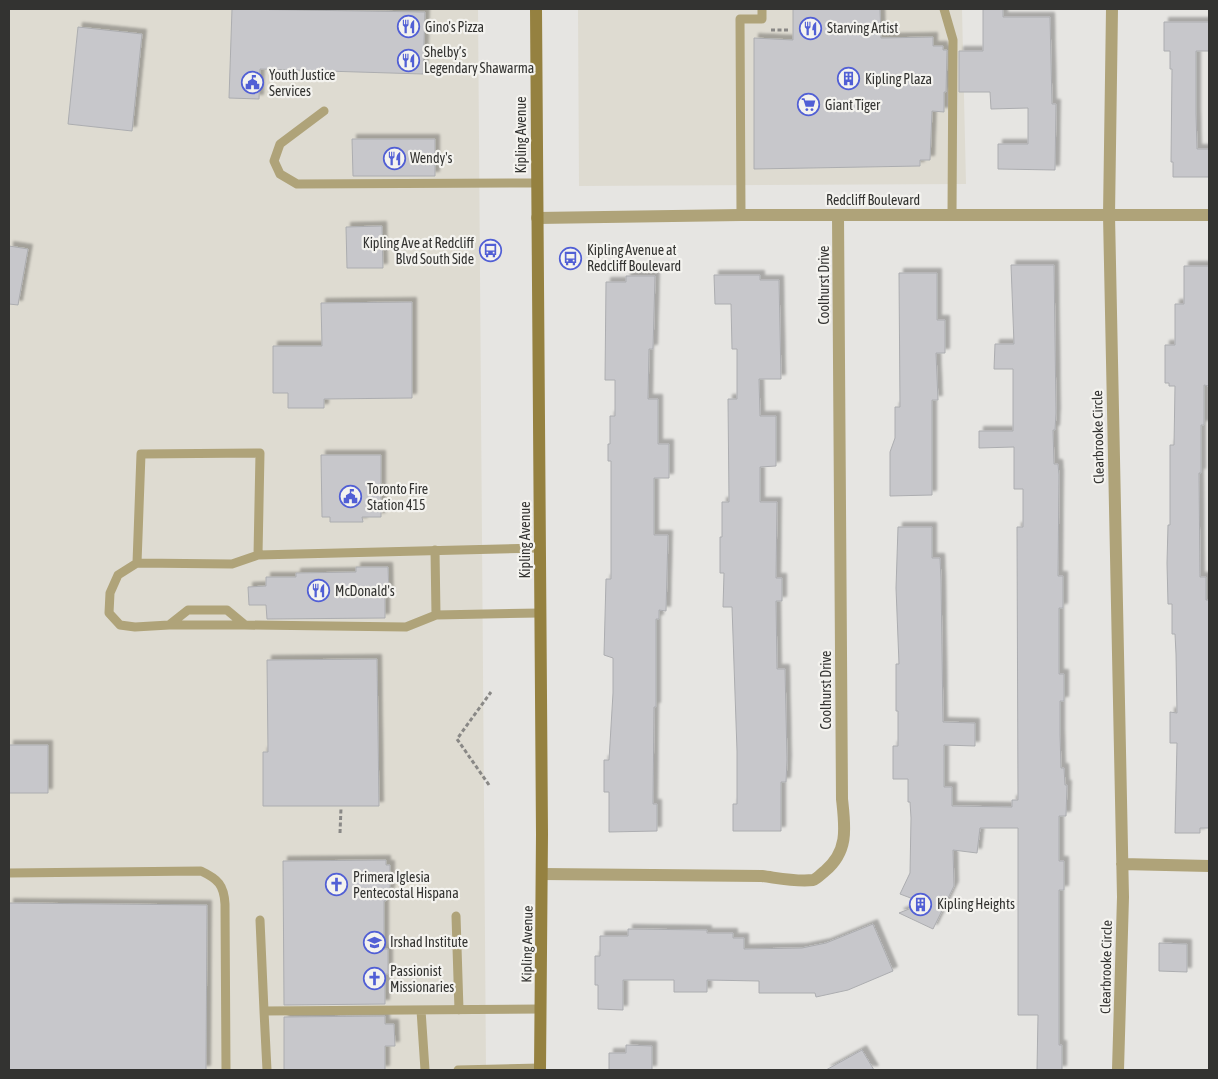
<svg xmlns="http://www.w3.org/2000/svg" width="1218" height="1079" font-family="'Asap Condensed',sans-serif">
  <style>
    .built { fill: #dedbd1 }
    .building { fill: #c7c7cb; stroke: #acadb0; filter: url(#shadow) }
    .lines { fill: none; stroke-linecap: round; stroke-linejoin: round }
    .path { stroke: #898886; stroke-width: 3; stroke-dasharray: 4 2.5; stroke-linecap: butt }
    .service { stroke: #afa379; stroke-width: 9 }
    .minor { stroke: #afa379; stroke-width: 12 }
    .secondary { stroke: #958140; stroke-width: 12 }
    .labels { text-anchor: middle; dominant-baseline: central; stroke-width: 4.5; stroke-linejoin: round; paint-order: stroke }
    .poi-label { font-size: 14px; fill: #333331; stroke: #f4f3ef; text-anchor: start }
    .street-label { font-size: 14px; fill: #333331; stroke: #f4f3ef }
  </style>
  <defs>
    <filter id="shadow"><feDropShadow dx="4.5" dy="-4.5" stdDeviation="1" flood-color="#0004"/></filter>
  </defs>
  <rect width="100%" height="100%" fill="#e6e5e2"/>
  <path class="built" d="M9,9H478L486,1070H9Z
    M578,9H962L966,184L579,186Z"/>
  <path class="building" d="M232,9L425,12L423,74L260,69L259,99L229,98Z
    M793,9H880L881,38L933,37V46H943V50H947L946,92H944V112L932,111L930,160H920V166L754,169V38L793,40Z
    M983,9H1003V17H1050L1052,104H1056L1055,170L998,169V144H1028V108L991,109L990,92H959V51H983Z
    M1164,22H1209V51H1196V113L1197,149H1209V177H1173V162H1171L1172,69H1170V51H1164Z
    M78,27L142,34L132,131L68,124Z
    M352,139H435V176H353Z
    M382,226L383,268H347L346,227Z
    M9,246L28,249L18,305L9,304Z
    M1011,265H1054L1056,413L1055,430H1053L1054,464H1058L1059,475L1058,576H1063V608H1059V674H1064V701H1060V734L1061,768H1064L1065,785H1067L1066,816H1059V861H1064V890H1059V1045H1062V1070H1037L1038,1015H1018V828H980L977,853L953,850L954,886L933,929L899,913L924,903L900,894L910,873L911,818L910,802H908V779H893V746H898V711H896V664H899L896,588L898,527H932V558H940L941,579L943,722L975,723V746L944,745V787H952V806L1012,807V800H1018L1017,527H1023V489H1014V447L979,448V431H1013V369H994L995,344H1014Z
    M1184,266H1209V386L1204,385V425H1201V473H1199L1200,577H1206V600H1209V828H1200V833H1175L1177,743H1170V712L1177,713L1176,654L1175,634H1172V604H1168L1167,563L1168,525H1170V445H1174L1175,386H1169V383H1165V345H1175V304H1184Z
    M899,273H937V320H945V353H936L938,400H932V495L890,496V452L895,438V407H900Z
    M714,275H760V280H779L781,379H759L760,416H776V466L760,467V502H777L776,578H782V601H776L777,669H785L787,760L786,782H781V831H733V804H737V751L732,607H723L724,573H720V537H722V502H729L728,399H737V349H732L731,304H715Z
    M626,276H655L653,349H649L648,399H658V444H669V478H654V535H668L666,611L659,610V619H656V707H654L653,804H657V831L609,832V792H604V760H609L613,693V658L604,655L606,579H611V461H608V444H610V416H615V380H605L606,282H626Z
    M412,302V398L324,399V408H288V393H273V346H322L321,303Z
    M321,455H381V517H362L363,522H330V517H322Z
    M356,567H388L389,596H385V618L267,619L266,605H249L248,587L266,586V577H296V573L356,572Z
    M377,659L379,806H263V752H268L267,660Z
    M9,745H48V793H9Z
    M386,860V865H390V892L386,893V901H384V949H388V974H385V1004L284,1005L283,861Z
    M9,903L207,905L206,1070H9Z
    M873,924L893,971L848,990L816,997L815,993H759V981L707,980V992H674V980H623V1010L598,1009V985H595V956H600V936H628V929L707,930V933H733V938H744V949L802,948L826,943Z
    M1159,943L1187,944V972L1159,971Z
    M385,1016V1024H394L395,1046H385V1070H284V1017Z
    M626,1045L652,1046V1070H609V1053H626Z
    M862,1050L874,1070H826Z"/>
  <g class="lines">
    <path class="path" d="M771,30H790
      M489,785L457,739L491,692
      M340,833L341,808"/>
    <path class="service" d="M944,9L953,40L952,215
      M324,111L280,144L274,161L280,174L297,184L537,183
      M741,215L740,19H762V9
      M540,548L258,555L232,564L137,563L118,575L110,593L109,613L120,625L135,627L169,625L188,610H227L245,625L406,627L436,615L540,613
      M435,550L436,615
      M137,563L141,454L260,453L258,555
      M169,625H245
      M9,873L201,871C218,879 224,885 225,904L226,1070
      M456,916L459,1010
      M260,920L264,1011L541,1009
      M421,1010L425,1070
      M264,1011L267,1070
      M458,1070L540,1068"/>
    <path class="minor" d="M1112,9L1109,215L1123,897L1118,1070
      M537,218L741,215H1209
      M1122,864L1209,866
      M542,874L762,876C778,878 796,882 813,880C817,879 821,874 825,871C849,851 845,827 842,799L838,215"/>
    <path class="secondary" d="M536,9L542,834L540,1070"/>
  </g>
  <defs>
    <symbol id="restaurant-ring" viewBox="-11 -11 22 22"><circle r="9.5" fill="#f4f3ef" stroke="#515fd5" stroke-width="1.5"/><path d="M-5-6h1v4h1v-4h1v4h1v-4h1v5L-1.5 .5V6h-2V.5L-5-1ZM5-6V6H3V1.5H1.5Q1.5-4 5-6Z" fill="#515fd5"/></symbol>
    <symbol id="building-ring" viewBox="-11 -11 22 22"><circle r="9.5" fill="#f4f3ef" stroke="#515fd5" stroke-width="1.5"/><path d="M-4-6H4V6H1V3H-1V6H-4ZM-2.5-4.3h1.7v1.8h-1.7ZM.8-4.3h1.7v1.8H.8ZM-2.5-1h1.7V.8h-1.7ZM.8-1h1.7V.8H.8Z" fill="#515fd5"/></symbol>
    <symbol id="civic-ring" viewBox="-11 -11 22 22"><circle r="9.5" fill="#f4f3ef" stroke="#515fd5" stroke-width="1.5"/><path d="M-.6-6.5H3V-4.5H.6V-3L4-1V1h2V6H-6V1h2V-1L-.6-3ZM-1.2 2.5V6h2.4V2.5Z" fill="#515fd5"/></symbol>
    <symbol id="supermarket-ring" viewBox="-11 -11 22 22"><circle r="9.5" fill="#f4f3ef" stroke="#515fd5" stroke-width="1.5"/><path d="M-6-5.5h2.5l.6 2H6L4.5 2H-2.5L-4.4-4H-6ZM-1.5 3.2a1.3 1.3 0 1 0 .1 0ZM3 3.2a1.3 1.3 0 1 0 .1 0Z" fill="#515fd5"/></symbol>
    <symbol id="bus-ring" viewBox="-11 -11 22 22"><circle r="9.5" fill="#f4f3ef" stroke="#515fd5" stroke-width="1.5"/><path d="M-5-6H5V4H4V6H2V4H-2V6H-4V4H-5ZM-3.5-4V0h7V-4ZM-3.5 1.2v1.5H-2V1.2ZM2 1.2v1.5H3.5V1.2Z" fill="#515fd5"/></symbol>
    <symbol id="church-ring" viewBox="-11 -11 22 22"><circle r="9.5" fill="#f4f3ef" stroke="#515fd5" stroke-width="1.5"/><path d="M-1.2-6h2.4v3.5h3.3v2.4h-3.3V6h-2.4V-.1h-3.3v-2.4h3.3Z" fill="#515fd5"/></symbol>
    <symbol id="school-ring" viewBox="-11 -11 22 22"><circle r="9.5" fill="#f4f3ef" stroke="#515fd5" stroke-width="1.5"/><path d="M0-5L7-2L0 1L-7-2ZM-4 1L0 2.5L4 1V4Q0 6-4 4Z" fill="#515fd5"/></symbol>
  </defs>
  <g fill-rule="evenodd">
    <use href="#restaurant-ring" x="396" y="14" width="25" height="25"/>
    <use href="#restaurant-ring" x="798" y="16" width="25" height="25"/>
    <use href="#restaurant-ring" x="396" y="48" width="25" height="25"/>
    <use href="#building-ring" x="836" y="66" width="25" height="25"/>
    <use href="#civic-ring" x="240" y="70" width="25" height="25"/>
    <use href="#supermarket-ring" x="796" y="92" width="25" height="25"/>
    <use href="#restaurant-ring" x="382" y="146" width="25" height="25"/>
    <use href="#bus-ring" x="478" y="238" width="25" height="25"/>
    <use href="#bus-ring" x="558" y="246" width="25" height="25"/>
    <use href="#civic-ring" x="338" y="484" width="25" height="25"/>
    <use href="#restaurant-ring" x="306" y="578" width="25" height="25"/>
    <use href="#church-ring" x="324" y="872" width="25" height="25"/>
    <use href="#building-ring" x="908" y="892" width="25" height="25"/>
    <use href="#school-ring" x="362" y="930" width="25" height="25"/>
    <use href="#church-ring" x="362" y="966" width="25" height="25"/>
  </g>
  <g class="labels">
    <g class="poi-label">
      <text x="425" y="27">Gino's Pizza</text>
      <text x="827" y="28">Starving Artist</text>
      <text x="424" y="52">Shelby’s<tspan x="424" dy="16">Legendary Shawarma</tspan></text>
      <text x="269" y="75">Youth Justice<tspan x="269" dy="16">Services</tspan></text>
      <text x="865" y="79">Kipling Plaza</text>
      <text x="825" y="105">Giant Tiger</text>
      <text x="410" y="158">Wendy's</text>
      <text x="474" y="243" text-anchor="end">Kipling Ave at Redcliff<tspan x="474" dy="16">Blvd South Side</tspan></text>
      <text x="587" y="250">Kipling Avenue at<tspan x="587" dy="16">Redcliff Boulevard</tspan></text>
      <text x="367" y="489">Toronto Fire<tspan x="367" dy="16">Station 415</tspan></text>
      <text x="335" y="591">McDonald's</text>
      <text x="353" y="877">Primera Iglesia<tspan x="353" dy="16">Pentecostal Hispana</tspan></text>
      <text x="937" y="904">Kipling Heights</text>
      <text x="390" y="942">Irshad Institute</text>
      <text x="390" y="971">Passionist<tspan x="390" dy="16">Missionaries</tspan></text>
    </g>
    <g class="street-label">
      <text transform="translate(521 135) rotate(-90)">Kipling Avenue</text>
      <text x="873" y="200">Redcliff Boulevard</text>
      <text transform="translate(824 285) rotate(-90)">Coolhurst Drive</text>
      <text transform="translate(1098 437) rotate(-91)">Clearbrooke Circle</text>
      <text transform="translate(525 540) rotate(-90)">Kipling Avenue</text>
      <text transform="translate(826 690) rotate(-90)">Coolhurst Drive</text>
      <text transform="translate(527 944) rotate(-89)">Kipling Avenue</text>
      <text transform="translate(1106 967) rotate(-89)">Clearbrooke Circle</text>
    </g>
  </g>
  <rect width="1218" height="1079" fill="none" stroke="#333331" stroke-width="20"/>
</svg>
